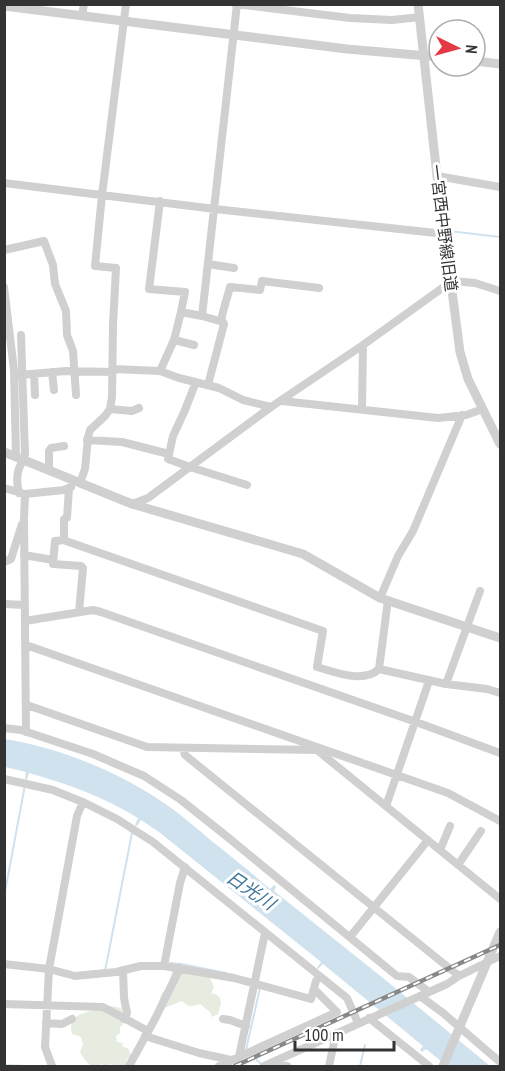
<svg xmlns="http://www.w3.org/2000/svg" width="505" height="1071" font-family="'PT Sans Narrow','Noto Sans JP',sans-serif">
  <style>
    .green { fill: #e6ecdf }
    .water { fill: #cfe2ee }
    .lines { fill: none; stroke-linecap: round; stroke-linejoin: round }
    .stream { stroke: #cfe2ee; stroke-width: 2 }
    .minor { stroke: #d0d0d0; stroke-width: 8 }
    .tertiary { stroke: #d0d0d0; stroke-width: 9 }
    .rail-casing { stroke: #888; stroke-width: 4.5 }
    .rail { stroke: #fff; stroke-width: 2; stroke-dasharray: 7; stroke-linecap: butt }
    .labels { text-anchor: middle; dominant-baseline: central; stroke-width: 6; stroke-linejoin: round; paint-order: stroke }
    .street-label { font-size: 16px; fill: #333; stroke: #fff }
    .water-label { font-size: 18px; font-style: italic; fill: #3f7597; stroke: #fff }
  </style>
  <rect width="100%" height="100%" fill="#fff"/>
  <path class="green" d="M180,966L191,967L208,974L214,987L211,993L217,995L220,998L221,1003L218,1014L212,1017L210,1012L200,1004C192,1007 188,1007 182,1001L164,1008L159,1001L162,993L167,988L173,969Z
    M110,1006L121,1008C124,1014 121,1018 123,1024L120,1027V1033L116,1036L117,1042L122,1043L123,1047L128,1048L131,1056L127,1059L125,1066H113L111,1064L106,1066L101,1064L98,1066H91L84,1059L80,1052L83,1045L81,1037L72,1034C65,1008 99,1013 110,1006Z"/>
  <path class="water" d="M4,739C57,747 114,770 158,799C178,812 195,827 213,842C232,857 252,873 270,889L274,885L276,887L274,891L383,978L490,1066H447L426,1049L422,1052L420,1050L423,1046L323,964L318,969L317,968L321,962L159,832L141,820L137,826L135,825L138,818C104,797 68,784 29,773L27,780L25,779L26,772L5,767Z"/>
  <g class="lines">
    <path class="stream" d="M449,231L500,237
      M4,897L25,785
      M170,963L181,964L226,973
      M105,971L132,833
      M246,1050L260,988
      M251,1054L262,1065
      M4,1065L26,1066
      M360,1066L365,1045"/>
    <path class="minor" d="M235,4L350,18L392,20L420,17
      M82,16L84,4
      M437,176L500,187
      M4,183L215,209L445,234
      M160,201L149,289L185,292L181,312
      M4,250L44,241L53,265L55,284L66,311L67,335L73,351L76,395
      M208,264L234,268
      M4,287L14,370L16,457
      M202,316L223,322L224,324L208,385
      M221,321C223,309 227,299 230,287L260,290L262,281L319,288
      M21,335L25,454
      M174,340L194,345
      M113,369L160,371L179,378L219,388L243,400L271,407
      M160,371L174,340L181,312L202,316L237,4
      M52,372L54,390
      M34,374L35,395
      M19,375L66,371L113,372
      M196,382L185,410L173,436L168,459L190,467L247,485
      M282,401L438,418L466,415L483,409
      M110,409L132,411L139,408
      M362,409L363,345
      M87,440L122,442L169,454
      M49,470V451L51,448L64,446
      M80,483L85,469L88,437L90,430L105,416L110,409L112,397L113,325L116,268L95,266L102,195L126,4
      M4,488L25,494L64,490L71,487
      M69,488L67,518L64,519V538L66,541L323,631L317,667C335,672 363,684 379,669L388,600
      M19,493C16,481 16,469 24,460
      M25,494L24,520L26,732
      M132,504L148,498L271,407L363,345L452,281L475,283L500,291
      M65,540L55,541L53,564L81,566L83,568L79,612
      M24,555L53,560
      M4,562L11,559L22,524
      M380,598L398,556L413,531L462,415
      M4,604L25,605
      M25,621L93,610L101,612L416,722L500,753
      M26,645L448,793L500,821
      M379,669L446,684L487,689L500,693
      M446,684L480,591
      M27,705L147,747L317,750L500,899
      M4,728L21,730L93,754L144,776L181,800L225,835L397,976L409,977L429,992
      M183,748L185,755L459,976
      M4,779L53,790L85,803L117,819L153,842L347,998L358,1023
      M386,806L429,681
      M440,850L450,826
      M458,865L481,831
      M350,937L428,840
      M4,964L49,969L75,976L116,972L141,966H164L234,978L311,999L316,981
      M164,966L180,883L185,867
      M123,970L124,998L127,1013L124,1019
      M420,996L443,1013L500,1062
      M4,1004L103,1007L148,1031
      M369,1018L429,1066
      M223,1019L230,1020L246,1026
      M46,1023L62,1024L72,1019
      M145,1036L199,1053L231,1060
      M272,1063L287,1066
      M52,1066L45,1047L49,969L77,816L83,802
      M129,1066L155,1019L180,968
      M219,1066L337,1012L314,989
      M237,1066L265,933
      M264,1066L447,984L459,976L500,956
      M329,1066L336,1033"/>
    <path class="tertiary" d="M418,4L437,176L460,352L468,379L500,444
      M4,6L347,49L439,57
      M475,61L500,64
      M4,452L132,504L303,554L380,598L500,638
      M443,1066L500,932"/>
    <defs>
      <path id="rail" d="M235,1066L500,945"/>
    </defs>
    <use href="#rail" class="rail-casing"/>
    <use href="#rail" class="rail"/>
  </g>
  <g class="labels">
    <g class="street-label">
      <text transform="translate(444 228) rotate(83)">一宮西中野線旧道</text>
    </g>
    <g class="water-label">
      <text transform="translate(251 890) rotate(34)">日光川</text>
    </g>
  </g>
  <rect width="505" height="1071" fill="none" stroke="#333333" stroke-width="12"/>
  <g transform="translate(457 48) rotate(95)"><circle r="28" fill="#ffffff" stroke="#adadad" stroke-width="1.5"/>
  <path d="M0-4.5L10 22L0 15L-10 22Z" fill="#e63946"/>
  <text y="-9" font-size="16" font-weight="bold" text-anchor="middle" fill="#333333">N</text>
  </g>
  <path d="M295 1041v9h99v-9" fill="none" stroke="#333333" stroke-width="3"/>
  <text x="304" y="1041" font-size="18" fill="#333333" stroke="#ffffff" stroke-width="4.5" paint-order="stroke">100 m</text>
</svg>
